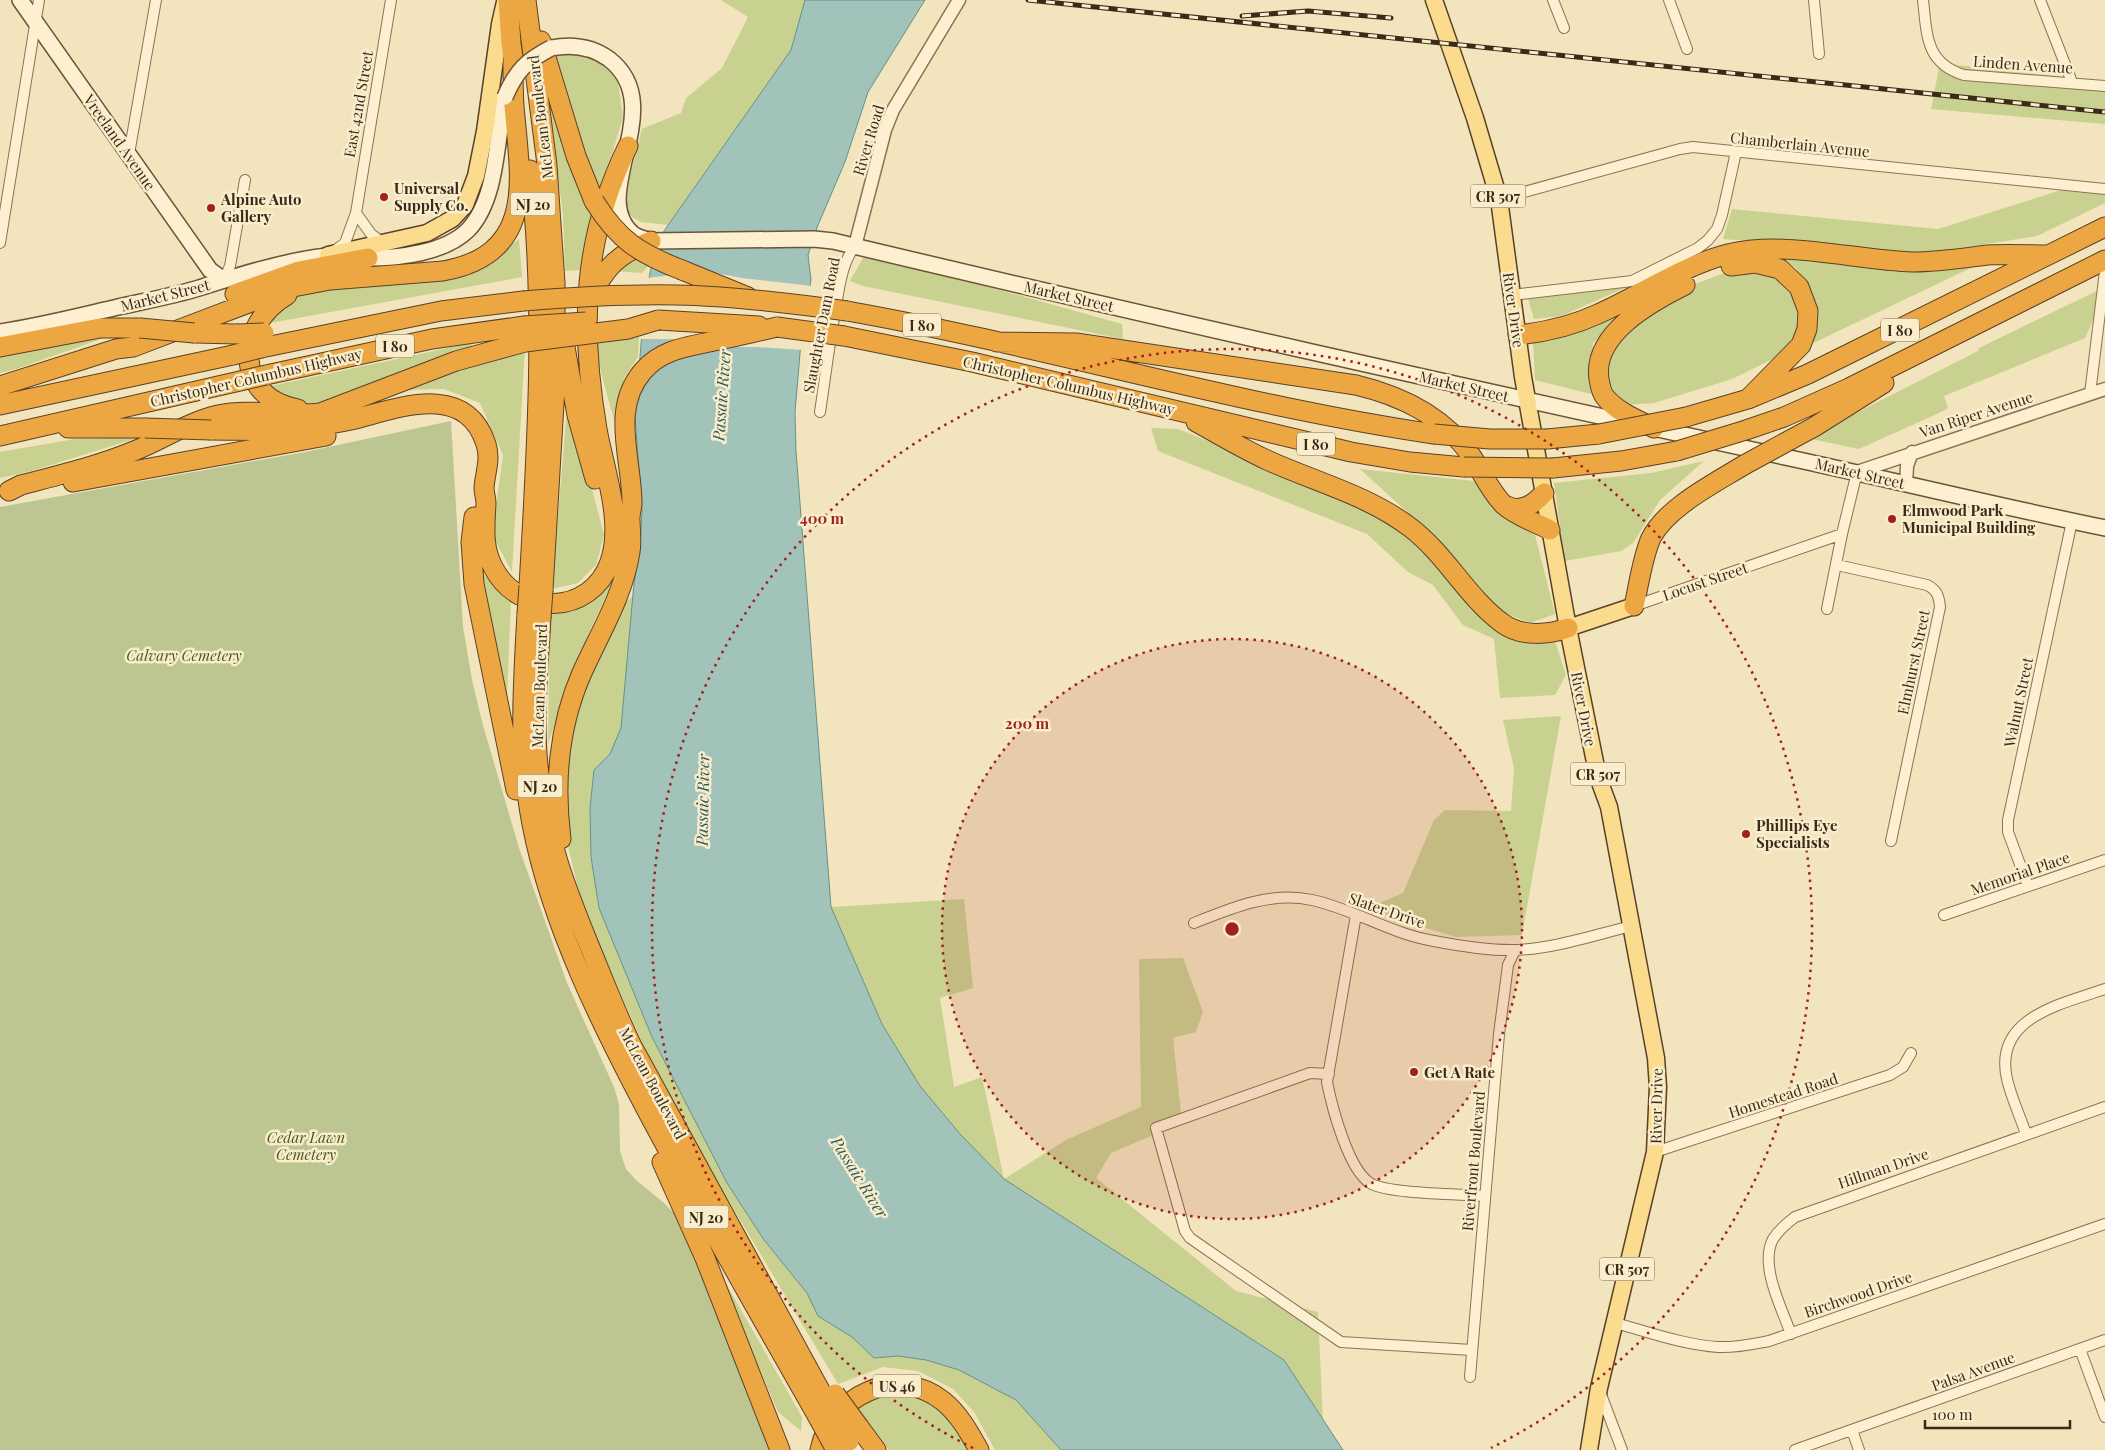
<svg xmlns="http://www.w3.org/2000/svg" width="2105" height="1450" font-family="'Playfair Display',serif">
  <style>
    .green { fill: #c8d18f }
    .cemetery { fill: #bdc590 }
    .water { fill: #a1c3ba; stroke: #679188 }
    .pier { fill: #f2e4bc }
    .lines { fill: none; stroke-linecap: round; stroke-linejoin: round }
    .minor-casing { stroke: #8c7354; stroke-width: 12 }
    .tertiary-casing { stroke: #8c7354; stroke-width: 15 }
    .secondary-casing { stroke: #6d5437; stroke-width: 18 }
    .primary-casing { stroke: #594129; stroke-width: 19 }
    .motorway-casing { stroke: #594129; stroke-width: 21 }
    .minor { stroke: #fcf0d0; stroke-width: 10 }
    .tertiary { stroke: #fcf0d0; stroke-width: 12 }
    .secondary { stroke: #fcf0d0; stroke-width: 15 }
    .primary { stroke: #fbdc8f; stroke-width: 16 }
    .motorway { stroke: #eda742; stroke-width: 19 }
    .rail-casing { stroke: #392a1a; stroke-width: 5 }
    .rail { stroke: #f9edcc; stroke-width: 3; stroke-dasharray: 9; stroke-linecap: butt }
    .secondary-bridge-casing { stroke: #6d5437; stroke-width: 18; stroke-linecap: butt }
    .motorway-bridge-casing { stroke: #594129; stroke-width: 21; stroke-linecap: butt }
    .secondary-bridge { stroke: #fcf0d0; stroke-width: 15 }
    .motorway-bridge { stroke: #eda742; stroke-width: 19 }
    .ring { fill: none; stroke: #a1201d; stroke-width: 2.5; stroke-dasharray: 2.5 5 }
    .poi-dot { fill: #a1201d; stroke: #f9edcc; stroke-width: 2 }
    .labels { text-anchor: middle; dominant-baseline: central; stroke-width: 5; stroke-linejoin: round; paint-order: stroke }
    .shield { fill: #f9edcc; stroke: #73644f; stroke-width: 1 }
    .shield-label { font-size: 14px; font-weight: bold; fill: #392a1a }
    .street-label { font-size: 15px; fill: #392a1a; stroke: #f9edcc }
    .poi-label { font-size: 15px; font-weight: bold; fill: #392a1a; stroke: #f9edcc; text-anchor: start }
    .park-label { font-size: 15px; font-style: italic; fill: #48581e; stroke: #f9edcc }
    .water-label { font-size: 16px; font-style: italic; fill: #285b59; stroke: #f9edcc }
    .centre { fill: #a1201d; stroke: #f9edcc; stroke-width: 2.5 }
    .ring-label { font-size: 15px; text-anchor: middle; font-weight: bold; fill: #a1201d; stroke: #f9edcc; stroke-width: 5; stroke-linejoin: round; paint-order: stroke }
  </style>
  <rect width="100%" height="100%" fill="#f2e4bc"/>
  <path class="green" d="M721,0H805L791,50L668,225L641,222L627,214L624,188L632,168L642,129L681,113L686,98L722,68L748,17Z
    M569,51L602,59L618,83L623,117L600,195L548,54Z
    M1940,63L2105,82V124L1931,109Z
    M548,97L593,217L581,270L565,271L563,215Z
    M2071,187L2105,189V203L2037,236L1923,254L1723,239L1732,209L1938,229Z
    M519,239L522,277L265,324L295,297L312,291L464,274L483,267Z
    M624,245L652,261L642,273L613,271Z
    M866,253L1122,324L1123,339L863,286L850,281Z
    M1762,253L1977,265L1805,347L1813,303L1795,267Z
    M1766,268L1790,282L1802,308L1795,337L1775,358L1732,379L1654,403L1624,405L1609,391L1605,368L1616,343L1654,309L1698,283L1735,269Z
    M1627,287L1561,316L1534,319L1528,299Z
    M2105,287V314L2093,320L2085,338L1944,396L1948,408L1941,412L1859,449L1807,438L1978,351L1979,348Z
    M1627,307L1593,343L1590,384L1595,395L1535,380L1533,340Z
    M124,331L16,369L0,373V352Z
    M639,335L638,357L624,378L616,427L602,376L595,339Z
    M471,343L472,348L334,401C301,407 295,403 266,387Z
    M525,347L512,572L492,535L503,455L480,403L444,389L403,390L471,361Z
    M568,396L604,535L596,565L578,583L552,589Z
    M1151,428L1178,429L1363,503L1398,524L1494,623L1555,641L1566,675L1555,695L1500,698L1494,639L1463,625L1433,585L1408,572L1367,534L1158,451Z
    M141,437L28,472L0,478V452L75,439Z
    M1704,461L1660,500L1633,543L1621,551L1565,561L1554,483L1651,473Z
    M1360,469L1474,481L1494,502L1533,527L1555,614L1530,623L1500,611L1426,529Z
    M620,566L575,663L548,744L550,609L586,602Z
    M479,570L511,598L507,697Z
    M633,595L621,728L610,754L594,770L590,808L591,857L599,908L652,1037L727,1183L764,1240L807,1293L818,1316L852,1337L874,1358L898,1356L926,1360L959,1370L1016,1400L1061,1450H995L974,1412L953,1389L918,1371L883,1367L838,1384L703,1158L653,1066L583,910L565,833L562,775L572,712L620,609Z
    M1561,716L1522,935L1456,937L1364,910L1403,893L1434,820L1445,810L1511,811L1514,768L1503,720Z
    M964,899L973,988L940,998L954,1087L982,1077L1004,1179L1066,1140L1141,1107L1139,959L1183,958L1203,1012L1196,1032L1173,1038L1182,1123L1111,1153L1096,1178L1236,1291L1318,1312L1323,1421L1284,1360L1004,1179L960,1134L920,1086L882,1024L831,907Z
    M716,1266L802,1417L801,1431L778,1412Z
    M897,1389L931,1400L962,1436L971,1450H889L856,1406Z"/>
  <path class="cemetery" d="M451,421L463,627L472,680L482,722L519,848L567,983L614,1087L619,1104L620,1151L626,1169L636,1180L664,1203L677,1216L684,1229L769,1450H0V507L305,452Z"/>
  <path class="water" d="M805,0H925L868,92L845,162L818,225L808,255L811,280L802,330L795,412L796,451L831,907L882,1024L920,1086L960,1134L1004,1179L1284,1360L1343,1450H1061L1016,1400L959,1370L926,1360L898,1356L874,1358L852,1337L818,1316L807,1293L764,1240L727,1183L652,1037L599,908L591,857L590,808L594,770L610,754L621,728L634,583L640,546L642,512L635,416L643,321L650,272L664,231L791,50Z"/>
  <path class="pier" d="M705,271L742,278L812,286L803,350L757,347H718L636,369L680,339H639L647,278Z"/>
  <g class="lines">
    <defs>
      <path id="minor" d="M1553,0L1564,28
        M1669,0L1687,49
        M1814,0L1819,54
        M1923,0C1927,34 1925,63 1964,75L2105,86
        M2040,0L2072,82
        M129,154L156,0
        M1499,199L1680,149L1693,147L2105,189
        M356,213L371,234L383,243
        M0,243L39,0
        M334,251L345,243L356,213L391,0
        M224,280L230,266L245,180
        M1512,295L1632,281L1698,248L1708,240L1717,229L1722,215L1736,152
        M2090,394L2105,271
        M820,412C825,379 829,346 835,312C839,290 841,264 855,246
        M1837,565L1927,585C1937,590 1939,596 1940,607L1891,841
        M1634,606L1842,534
        M1827,609L1842,534L1857,472
        M2028,886L2008,832V820L2072,521
        M1356,915L1327,1082C1332,1107 1348,1169 1370,1183C1387,1194 1460,1194 1484,1196
        M1944,915L2105,860
        M1194,923C1231,908 1271,891 1312,900C1354,909 1391,934 1434,941C1460,946 1490,951 1517,950C1556,948 1594,935 1632,926
        M1329,1074L1310,1073L1156,1128L1185,1231L1190,1238L1341,1342L1472,1350
        M2026,1134C2020,1116 2011,1097 2007,1079C1993,1017 2062,1004 2105,989
        M1655,1152L1890,1075L1903,1067L1911,1053
        M1615,1323C1649,1332 1684,1345 1718,1347C1735,1348 1753,1344 1769,1341L2105,1224
        M1791,1334C1782,1309 1759,1265 1773,1239C1779,1230 1787,1223 1795,1217L2105,1107
        M2080,1349L2105,1417
        M1470,1377L1499,1034L1508,965L1515,950
        M1600,1392L1622,1450
        M1852,1430L1859,1450
        M1795,1450L2105,1340"/>
      <path id="tertiary" d="M855,246L885,130L893,110L959,0
        M1857,472L2105,389
        M1906,484L1907,466L1912,452"/>
      <path id="secondary" d="M20,0L210,270L224,280
        M551,48C572,44 591,46 609,59C671,107 586,195 633,234C638,238 646,239 651,241L814,239L833,241C1150,317 1467,387 1785,457C1892,480 1998,506 2105,528
        M0,332C40,326 79,316 118,307C145,301 173,296 199,288C240,275 284,261 327,256C340,254 355,258 368,258C399,258 445,253 468,230C498,199 496,138 505,97"/>
      <path id="primary" d="M1434,0L1475,118L1499,199L1523,377L1568,628L1598,777L1609,807L1656,1058L1658,1087L1655,1152L1599,1388L1589,1450
        M328,255L427,233L452,219L465,205L476,176L485,131L500,24L505,2
        M1568,628L1634,606"/>
      <path id="motorway" d="M508,0L511,43L515,71
        M526,0L547,165L555,283V387L543,590
        M541,41L576,156L594,201
        M1731,266L1755,263L1780,269L1799,287L1808,311L1807,329L1801,345L1748,399
        M682,270L748,297
        M235,294L299,271L368,258
        M287,295C236,324 233,398 298,409
        M591,298C605,266 619,254 651,241
        M847,311C1044,346 1236,405 1434,434
        M658,320L759,326
        M194,333L237,334
        M1518,335C1546,332 1572,326 1598,314C1641,295 1682,266 1728,254C1785,240 1854,260 1913,262C1938,262 1963,258 1988,255C2008,254 2029,255 2048,255
        M844,336L972,362L1351,452L1410,462L1464,467
        M997,342L1076,343L1356,385C1402,396 1444,416 1472,457C1482,472 1491,493 1504,505C1516,516 1535,522 1550,530
        M0,347L100,328H140
        M565,347L577,415L595,479
        M261,348L441,311L523,301
        M266,375L432,339L524,326
        M0,386L116,349L133,347L288,288L330,280L443,271C538,254 520,177 514,106C513,91 513,75 513,60
        M0,405L233,355
        M1686,417L1748,399L1808,374L2105,227
        M1196,422C1220,435 1243,449 1267,460C1315,482 1368,495 1411,528C1446,555 1467,597 1502,623C1521,637 1547,635 1568,628
        M68,428H145
        M1654,428C1638,420 1617,412 1605,397C1601,392 1600,385 1599,379C1592,334 1651,302 1685,285
        M211,430C243,430 275,432 306,428C321,426 336,423 351,420C396,409 465,380 486,444C491,460 485,473 484,488C484,493 486,498 486,503C485,526 482,546 493,567C518,617 591,616 610,562C624,522 604,469 597,429C580,327 582,240 628,146
        M1746,430L1784,417L1849,388L2105,260
        M0,436L240,381
        M1547,439L1599,434
        M1790,440L1814,427L1884,383
        M1553,468L1621,461L1677,451
        M73,482L326,436
        M9,491L21,485C59,475 98,466 134,451C162,440 188,422 218,415C252,408 286,417 320,413L456,361L525,342
        M1507,506C1522,514 1535,503 1544,493
        M474,517L471,542L474,584L516,790
        M529,586C537,447 546,308 530,170
        M1634,606C1639,584 1642,559 1651,538C1667,507 1715,483 1744,465
        M527,614C523,685 518,753 532,824C551,925 604,1030 652,1120C706,1221 763,1320 819,1419
        M541,618C538,673 532,728 540,782C547,839 567,891 589,945C603,979 616,1013 632,1046L828,1405
        M561,839C554,784 559,726 581,675C599,634 623,597 630,552C632,541 630,530 630,518C630,513 632,508 632,503C632,459 610,409 643,371C662,349 687,347 714,341C735,337 756,332 777,327
        M662,1162L705,1258L780,1450
        M859,1427L876,1450
        M820,1450C831,1396 897,1364 943,1401C959,1414 969,1432 979,1450"/>
    </defs>
    <use href="#minor" class="minor-casing"/>
    <use href="#tertiary" class="tertiary-casing"/>
    <use href="#secondary" class="secondary-casing"/>
    <use href="#primary" class="primary-casing"/>
    <use href="#motorway" class="motorway-casing"/>
    <use href="#minor" class="minor"/>
    <use href="#tertiary" class="tertiary"/>
    <use href="#secondary" class="secondary"/>
    <use href="#primary" class="primary"/>
    <use href="#motorway" class="motorway"/>
    <defs>
      <path id="rail" d="M1028,0L2105,112
        M1242,16L1308,11L1391,18"/>
    </defs>
    <use href="#rail" class="rail-casing"/>
    <use href="#rail" class="rail"/>
    <defs>
      <path id="secondary-bridge" d="M505,97C516,71 526,61 551,48"/>
      <path id="motorway-bridge" d="M594,201C618,240 640,254 682,270
        M523,301C574,297 624,294 676,295C733,296 790,303 847,311
        M524,326L586,322
        M777,327L844,336
        M140,328L194,333
        M237,334L264,333
        M525,342L628,329L658,320
        M233,355L261,348
        M240,381L266,375
        M145,428L211,430
        M1434,434L1490,439H1547
        M1599,434L1686,417
        M1677,451L1746,430
        M1744,465L1790,440
        M1464,467L1553,468
        M527,614L529,586
        M541,618L543,590
        M835,1394L859,1427
        M828,1405L849,1441
        M819,1419L836,1450"/>
    </defs>
    <use href="#secondary-bridge" class="secondary-bridge-casing"/>
    <use href="#motorway-bridge" class="motorway-bridge-casing"/>
    <use href="#secondary-bridge" class="secondary-bridge"/>
    <use href="#motorway-bridge" class="motorway-bridge"/>
  </g>
  <circle cx="1232" cy="929" r="290" fill="#a1201d" fill-opacity=".12"/>
  <g class="ring">
    <circle cx="1232" cy="929" r="290"/>
    <path d="M973 1448A580 580 0 1 1 1491 1448"/>
  </g>
  <g class="poi-dot">
    <circle cx="384" cy="197" r="5"/>
    <circle cx="211" cy="208" r="5"/>
    <circle cx="1892" cy="519" r="5"/>
    <circle cx="1746" cy="834" r="5"/>
    <circle cx="1414" cy="1072" r="5"/>
  </g>
  <g class="labels">
    <g class="shield">
      <rect x="1470.5" y="184.5" width="55" height="23" rx="4"/>
      <rect x="510.5" y="192.5" width="45" height="23" rx="4"/>
      <rect x="903" y="313.5" width="38" height="23" rx="4"/>
      <rect x="1881" y="318.5" width="38" height="23" rx="4"/>
      <rect x="376" y="334.5" width="38" height="23" rx="4"/>
      <rect x="1297" y="432.5" width="38" height="23" rx="4"/>
      <rect x="1570.5" y="762.5" width="55" height="23" rx="4"/>
      <rect x="517.5" y="774.5" width="45" height="23" rx="4"/>
      <rect x="683.5" y="1205.5" width="45" height="23" rx="4"/>
      <rect x="1599.5" y="1257.5" width="55" height="23" rx="4"/>
      <rect x="873" y="1374.5" width="48" height="23" rx="4"/>
    </g>
    <g class="shield-label">
      <text x="1498" y="196">CR 507</text>
      <text x="533" y="204">NJ 20</text>
      <text x="922" y="325">I 80</text>
      <text x="1900" y="330">I 80</text>
      <text x="395" y="346">I 80</text>
      <text x="1316" y="444">I 80</text>
      <text x="1598" y="774">CR 507</text>
      <text x="540" y="786">NJ 20</text>
      <text x="706" y="1217">NJ 20</text>
      <text x="1627" y="1269">CR 507</text>
      <text x="897" y="1386">US 46</text>
    </g>
    <g class="street-label">
      <text transform="translate(2023 64) rotate(4)">Linden Avenue</text>
      <text transform="translate(358 104) rotate(-80)">East 42nd Street</text>
      <text transform="translate(540 117) rotate(-97)">McLean Boulevard</text>
      <text transform="translate(868 140) rotate(-73)">River Road</text>
      <text transform="translate(120 142) rotate(55)">Vreeland Avenue</text>
      <text transform="translate(1800 144) rotate(6)">Chamberlain Avenue</text>
      <text transform="translate(165 295) rotate(-14)">Market Street</text>
      <text transform="translate(1069 296) rotate(13)">Market Street</text>
      <text transform="translate(1514 310) rotate(82)">River Drive</text>
      <text transform="translate(821 325) rotate(-79)">Slaughter Dam Road</text>
      <text transform="translate(256 377) rotate(-13)">Christopher Columbus Highway</text>
      <text transform="translate(1069 385) rotate(13)">Christopher Columbus Highway</text>
      <text transform="translate(1464 386) rotate(13)">Market Street</text>
      <text transform="translate(1976 414) rotate(-18)">Van Riper Avenue</text>
      <text transform="translate(1860 473) rotate(13)">Market Street</text>
      <text transform="translate(1705 581) rotate(-19)">Locust Street</text>
      <text transform="translate(1913 662) rotate(-78)">Elmhurst Street</text>
      <text transform="translate(539 686) rotate(-88)">McLean Boulevard</text>
      <text transform="translate(2018 702) rotate(-78)">Walnut Street</text>
      <text transform="translate(1584 709) rotate(79)">River Drive</text>
      <text transform="translate(2020 873) rotate(-19)">Memorial Place</text>
      <text transform="translate(1387 910) rotate(19)">Slater Drive</text>
      <text transform="translate(653 1083) rotate(62)">McLean Boulevard</text>
      <text transform="translate(1783 1095) rotate(-18)">Homestead Road</text>
      <text transform="translate(1656 1106) rotate(-89)">River Drive</text>
      <text transform="translate(1473 1161) rotate(-85)">Riverfront Boulevard</text>
      <text transform="translate(1883 1168) rotate(-19)">Hillman Drive</text>
      <text transform="translate(1858 1294) rotate(-19)">Birchwood Drive</text>
      <text transform="translate(1973 1371) rotate(-20)">Palsa Avenue</text>
    </g>
    <g class="poi-label">
      <text x="394" y="188">Universal<tspan x="394" dy="17">Supply Co.</tspan></text>
      <text x="221" y="199">Alpine Auto<tspan x="221" dy="17">Gallery</tspan></text>
      <text x="1902" y="510">Elmwood Park<tspan x="1902" dy="17">Municipal Building</tspan></text>
      <text x="1756" y="825">Phillips Eye<tspan x="1756" dy="17">Specialists</tspan></text>
      <text x="1424" y="1072">Get A Rate</text>
    </g>
    <g class="park-label">
      <text x="184" y="655">Calvary Cemetery</text>
      <text x="306" y="1137">Cedar Lawn<tspan x="306" dy="17">Cemetery</tspan></text>
    </g>
    <g class="water-label">
      <text transform="translate(721 395) rotate(-86)">Passaic River</text>
      <text transform="translate(702 800) rotate(-89)">Passaic River</text>
      <text transform="translate(860 1177) rotate(58)">Passaic River</text>
    </g>
  </g>
  <circle cx="1232" cy="929" r="8" class="centre"/>
  <g class="ring-label">
    <text x="822" y="524">400 m</text>
    <text x="1027" y="729">200 m</text>
  </g>
  <path d="M1925 1420v8h145v-8" fill="none" stroke="#392a1a" stroke-width="2.5"/>
  <text x="1932" y="1420" font-size="15" fill="#392a1a" stroke="#f9edcc" stroke-width="4" paint-order="stroke">100 m</text>
</svg>
